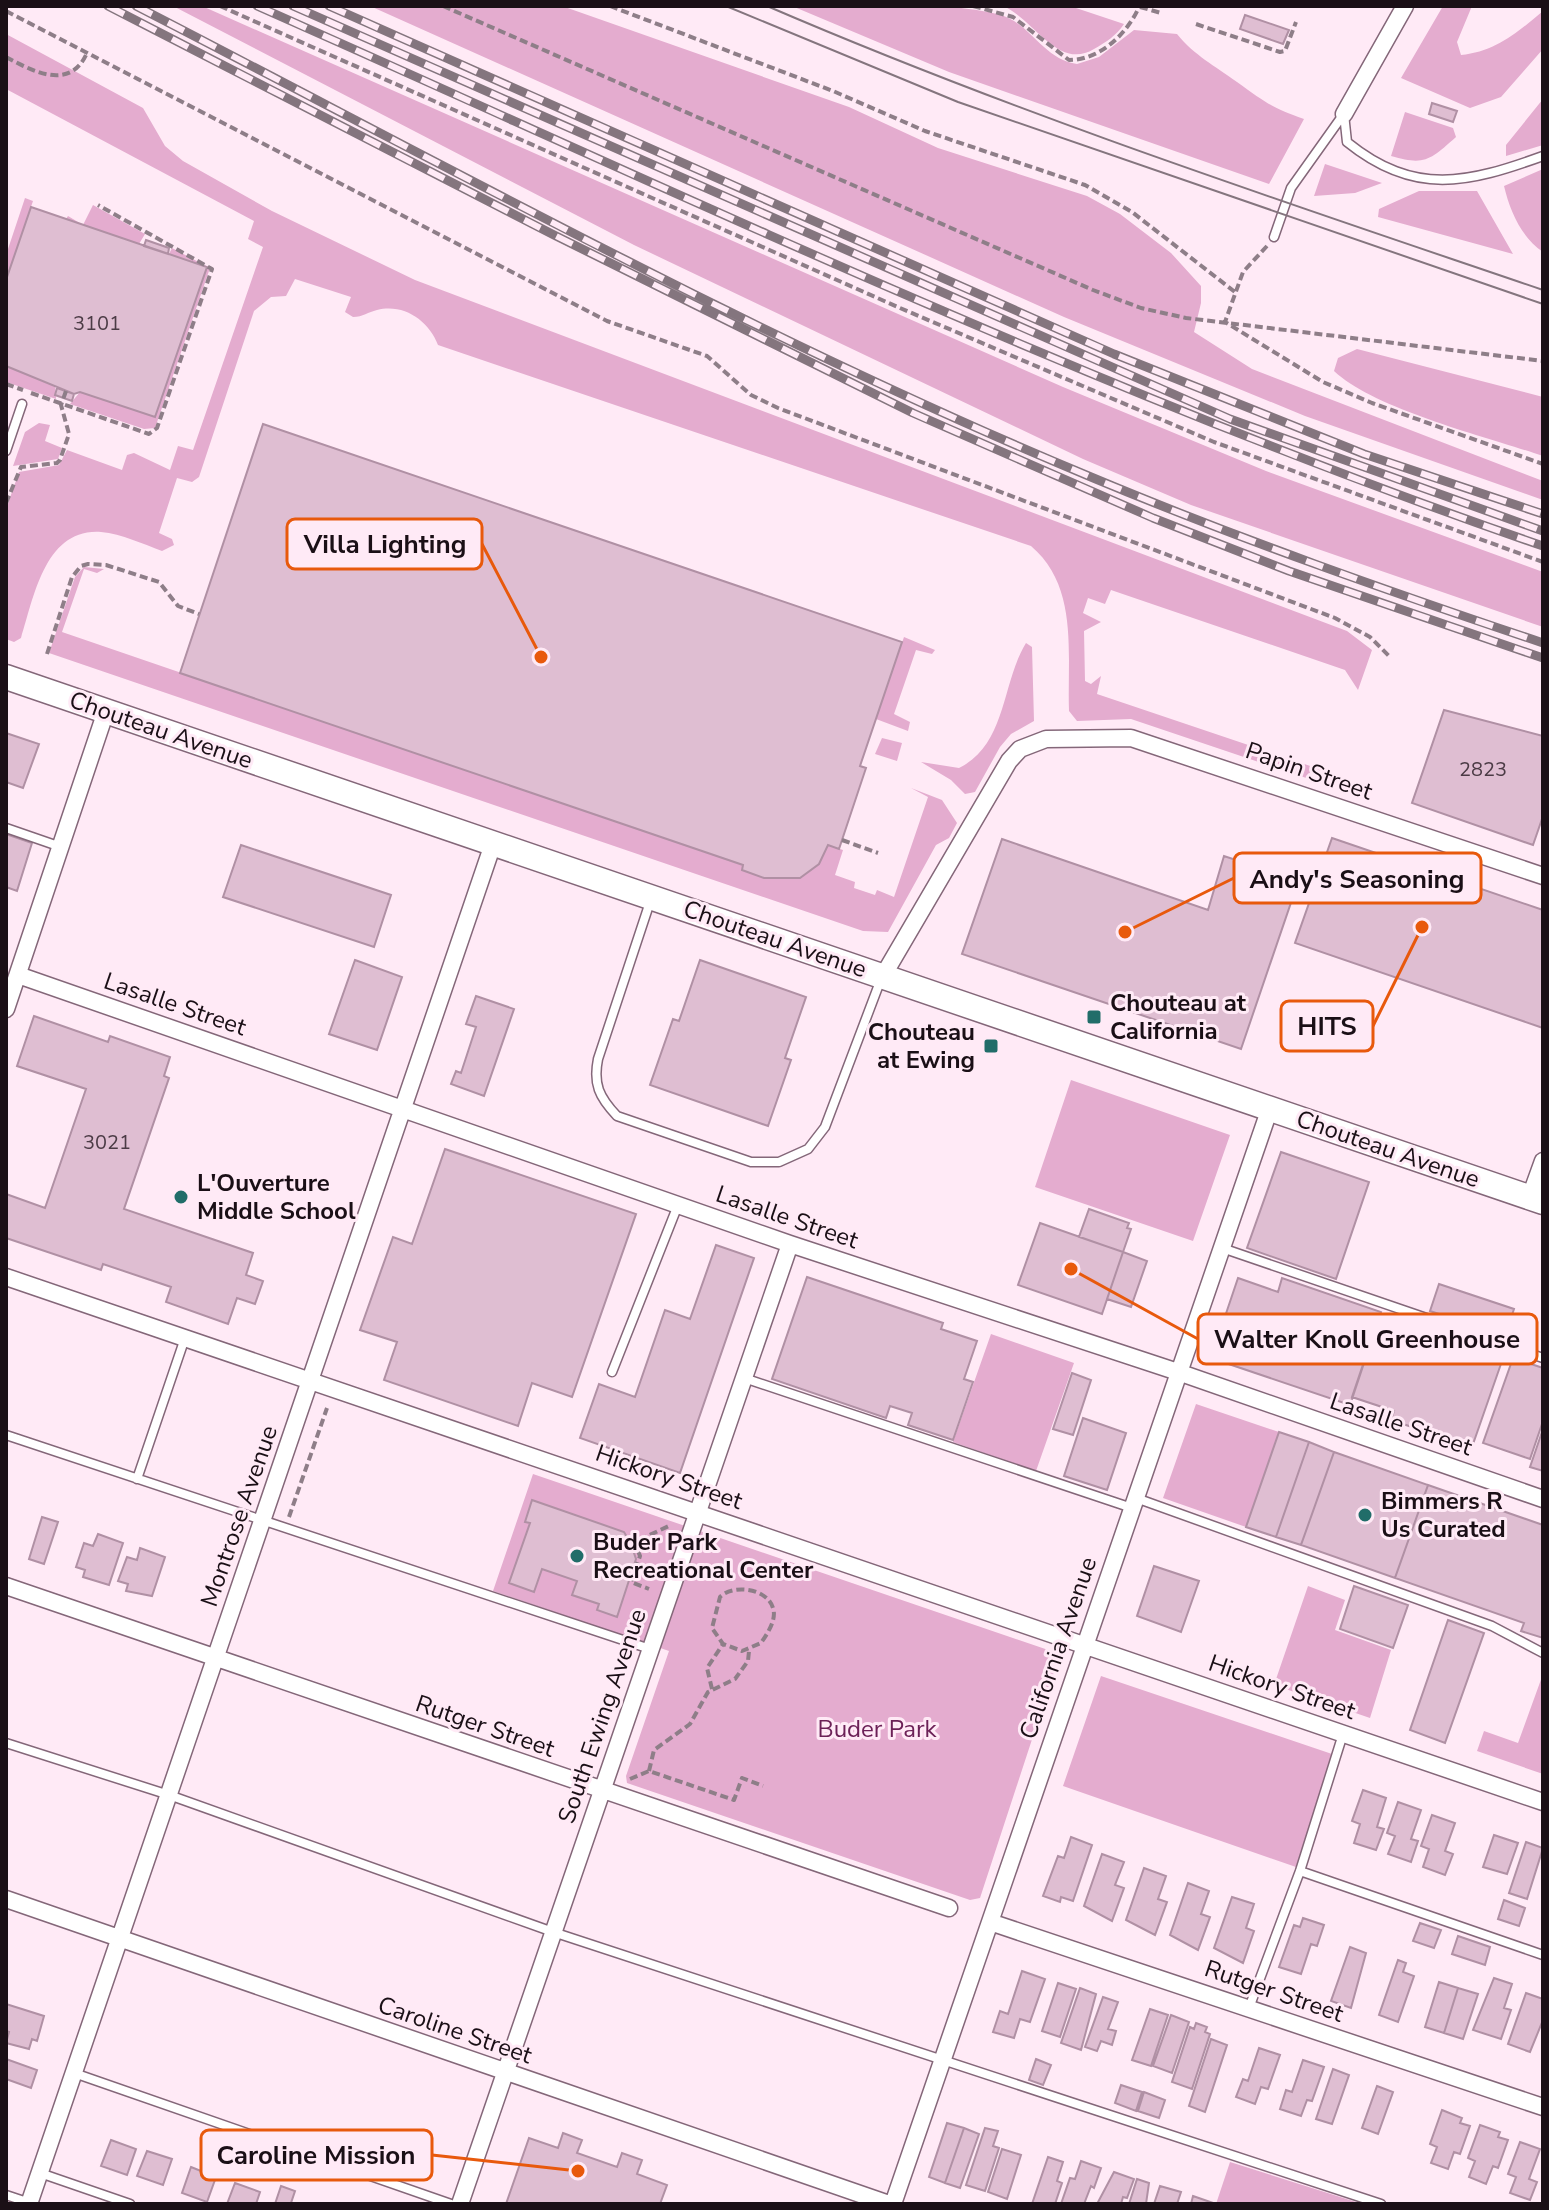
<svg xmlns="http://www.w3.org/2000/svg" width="1549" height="2210" font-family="'Nunito Sans',sans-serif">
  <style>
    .green { fill: #e4accf }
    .building { fill: #dfbed2; stroke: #b090a4; stroke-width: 2 }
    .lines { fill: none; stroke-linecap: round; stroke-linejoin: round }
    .lane-casing { stroke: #846779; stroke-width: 11 }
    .street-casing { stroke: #846779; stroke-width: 19 }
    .secondary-casing { stroke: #846779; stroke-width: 27 }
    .path { stroke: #8e7e88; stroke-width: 4; stroke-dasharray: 8 4; stroke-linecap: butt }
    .lane { stroke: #fff; stroke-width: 8 }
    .street { stroke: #fff; stroke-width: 16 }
    .secondary { stroke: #fff; stroke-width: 24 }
    .tram { stroke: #84757e; stroke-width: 2 }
    .rail-casing { stroke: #84757e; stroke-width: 9 }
    .rail { stroke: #ffeaf6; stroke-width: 6; stroke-dasharray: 18; stroke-linecap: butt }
    .poi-dot { fill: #216d69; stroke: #ffeaf6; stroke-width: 3 }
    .labels { text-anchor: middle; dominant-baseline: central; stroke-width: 6; stroke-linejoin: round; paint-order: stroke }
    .number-label { font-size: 20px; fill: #4b3b45 }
    .street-label { font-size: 24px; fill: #1a0f16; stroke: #ffeaf6 }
    .poi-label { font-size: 24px; font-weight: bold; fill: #1a0f16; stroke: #ffeaf6; text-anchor: start }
    .park-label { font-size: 24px; fill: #6c2057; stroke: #ffeaf6 }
    .leader { fill: none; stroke: #e8590c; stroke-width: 3 }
    .callout-dot { fill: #e8590c; stroke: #ffeaf6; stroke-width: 3 }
    .callout { fill: #ffeaf6; stroke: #e8590c; stroke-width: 3 }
    .callout-label { font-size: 26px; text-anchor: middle; font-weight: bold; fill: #1a0f16 }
  </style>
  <rect width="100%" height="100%" fill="#ffeaf6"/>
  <path class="green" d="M173,6H202L1063,387L1266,471L1543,572V627L1191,505L1083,459L634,245Z
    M370,6H562L849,107L938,148L1087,196L1120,214L1171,253L1201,286V303L1194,332L1252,369L1543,481V500L1305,416L1064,317Z
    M792,6C853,6 944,0 1001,15C1031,24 1044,60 1077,64L1099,57L1134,30L1177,34C1195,56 1214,65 1237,82C1265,102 1270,107 1304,119L1269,184L949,72Z
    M1003,6H1070L1124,24C1116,36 1106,42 1094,49C1058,71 1034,19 1003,6Z
    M1443,6H1472L1457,42L1461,55C1495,52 1518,32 1543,11V49L1501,97L1470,108L1401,78Z
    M6,34L143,108L165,146L183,161L272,211L415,280L1347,631L1372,650L1358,690L1345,670L1111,590L1105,604L1088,598L1083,613L1101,622L1084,631L1085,681L1091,684L1101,676L1097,694L1328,772L1324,784L1131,719L1077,721L1069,711C1067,653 1079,587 1031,546L438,345C429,321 404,303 377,310C368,312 363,317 353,317L345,312L351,297L295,279L286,296L271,297L254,311L199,477L192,482L177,478L159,533L172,539L174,545L162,551C143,544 122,534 101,532C45,528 34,597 21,638L14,642L6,639V509L19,472L59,465L67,450L122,470L127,455L134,453L170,470L178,446L193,450L263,247L248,239L254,221L6,89Z
    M1543,99V145L1506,156V145Z
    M1405,112L1453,128L1456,137C1430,160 1425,166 1391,156Z
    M1325,164L1382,183L1355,193L1314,196Z
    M1543,169V252C1521,237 1510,211 1504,186Z
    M1419,191H1477L1513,254L1378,217L1379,209Z
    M25,198L33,201L6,280V255Z
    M93,205L145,234L139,244L66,219L68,216L83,225Z
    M172,248L210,268L155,428L144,429L70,404L80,392L155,417L207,268L169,254Z
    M1357,349L1543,397V456C1487,437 1374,409 1334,371L1338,358Z
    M6,366L55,383L56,399L6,382Z
    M39,423L50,425L45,441L62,448L58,459L13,466L25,432Z
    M84,567L104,569L97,573L84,569L62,632L743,865L742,870C778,883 812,887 828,845L843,850L835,875L855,882L854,888L875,895L877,890L894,897L928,797L911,788L942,800L957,823L949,838L936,845L888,932L863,931L49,653L75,577Z
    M904,637L935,650L932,654L916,650L894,714L910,722L908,731L876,719Z
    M1026,643L1032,647L1034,721L1011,734L1000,747L975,792L965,794L951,780L921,762L959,768C1007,744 1001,684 1026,643Z
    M882,738L902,743L897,761L875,754Z
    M1071,1080L1230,1135L1193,1241L1035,1187Z
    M991,1334L1074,1363L1036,1471L953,1442Z
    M1196,1404L1279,1432L1246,1527L1163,1498Z
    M533,1474L1060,1654L980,1898L970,1900L627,1783L626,1776L669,1651L493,1591Z
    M1308,1586L1345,1600L1335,1630L1391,1650L1370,1718L1274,1685Z
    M1543,1674V1774L1477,1751L1484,1731L1518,1743Z
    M1101,1676L1332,1754L1296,1867L1063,1786Z
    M1230,2162L1356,2202L1216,2204Z"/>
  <path class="building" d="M1245,15L1289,30L1283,44L1240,29Z
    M1432,103L1457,111L1453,122L1429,114Z
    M31,207L207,267L155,417L80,392L74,394L6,366V280Z
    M146,240L169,248L168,254L144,246Z
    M57,388L74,394L72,401L55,395Z
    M263,424L902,642L860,766L866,768L839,849L828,845L819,864L800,878H764L742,870L743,865L180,673Z
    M1444,710L1543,736V816L1533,845L1412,803Z
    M6,733L39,744L23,788L6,782Z
    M6,834L32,843L17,891L6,887Z
    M1332,838L1543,910V1028L1295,943Z
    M1002,839L1208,910L1224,856L1245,863L1247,859L1256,862L1255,867L1298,882L1241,1049L962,954Z
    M241,845L391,895L374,947L223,897Z
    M355,960L402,977L377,1050L329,1034Z
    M700,960L806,997L785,1058L791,1060L768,1126L650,1085L673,1019L679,1021Z
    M476,996L514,1009L484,1096L451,1084L456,1071L461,1073L476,1027L466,1024Z
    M34,1016L108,1042L110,1036L170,1057L164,1076L169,1078L124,1209L253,1253L246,1275L263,1281L255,1304L237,1298L228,1324L166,1302L171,1287L103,1264L101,1270L6,1238V1194L45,1208L86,1089L17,1066Z
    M445,1149L636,1214L572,1397L532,1383L518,1426L384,1380L397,1342L360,1330L393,1237L412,1244Z
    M1281,1152L1369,1182L1336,1279L1247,1248Z
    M1089,1209L1129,1223L1127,1228L1131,1229L1123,1252L1079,1237Z
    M1040,1223L1123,1252L1102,1314L1018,1285Z
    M716,1245L754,1258L680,1473L580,1438L599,1384L635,1397L665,1310L690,1319Z
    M1123,1252L1147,1261L1131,1307L1107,1299Z
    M807,1277L943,1323L941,1329L977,1341L964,1379L973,1382L953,1440L908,1425L912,1413L890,1406L886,1418L772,1379Z
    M1238,1278L1278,1292L1282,1278L1381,1312L1350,1405L1211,1358Z
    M1439,1284L1514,1309L1505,1336L1430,1311Z
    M1375,1329L1418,1343L1423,1329L1488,1351L1487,1356L1502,1361L1472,1447L1391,1420L1394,1411L1352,1397Z
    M1513,1358L1543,1368V1421L1530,1459L1483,1443Z
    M1072,1373L1091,1380L1073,1435L1053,1429Z
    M1083,1418L1126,1433L1107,1490L1064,1476Z
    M1543,1429V1471L1530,1467Z
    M1279,1432L1309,1442L1276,1537L1246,1527Z
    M1309,1442L1334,1452L1301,1545L1276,1537Z
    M1334,1452L1428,1485L1395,1578L1301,1545Z
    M1428,1485L1543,1525V1638L1521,1631L1524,1623L1395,1578Z
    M532,1500L624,1532L627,1537L636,1534L643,1548L634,1553L636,1559L617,1617L597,1610L599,1604L572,1595L577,1581L542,1569L534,1592L509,1583L530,1523L525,1522Z
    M42,1517L58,1522L44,1564L29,1559Z
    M98,1534L123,1543L109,1585L83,1577L85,1570L76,1567L84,1543L93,1546Z
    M140,1548L165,1557L152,1596L126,1591L128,1584L118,1581L127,1557L137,1560Z
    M1154,1566L1199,1581L1181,1632L1137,1616Z
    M1354,1586L1408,1605L1393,1648L1340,1629Z
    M1448,1620L1484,1633L1445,1743L1410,1730Z
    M1363,1790L1386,1798L1377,1827L1384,1829L1376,1850L1354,1843L1360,1824L1352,1821Z
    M1398,1802L1421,1810L1411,1839L1418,1841L1411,1862L1388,1854L1395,1836L1387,1833Z
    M1432,1815L1455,1823L1445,1851L1453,1854L1445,1875L1423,1867L1429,1849L1421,1846Z
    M1494,1835L1518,1843L1507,1874L1483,1867Z
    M1071,1837L1092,1845L1073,1901L1061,1897L1060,1902L1043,1896L1058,1856L1064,1858Z
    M1526,1842L1543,1848L1527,1899L1509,1893Z
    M1102,1854L1124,1862L1115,1885L1124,1888L1112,1921L1084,1906Z
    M1144,1868L1166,1876L1158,1899L1167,1902L1155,1935L1126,1920Z
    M1188,1883L1209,1891L1201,1914L1210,1917L1198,1950L1170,1935Z
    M1232,1897L1254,1904L1246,1928L1254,1931L1243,1963L1214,1948Z
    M1504,1900L1525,1908L1519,1926L1498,1919Z
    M1303,1918L1324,1925L1317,1946L1311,1944L1301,1974L1279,1967L1294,1925L1300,1927Z
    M1420,1923L1441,1930L1434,1948L1413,1941Z
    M1458,1936L1490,1947L1485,1965L1452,1954Z
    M1350,1947L1366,1953L1351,2008L1331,2001Z
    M1398,1960L1406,1963L1403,1972L1414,1976L1398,2022L1379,2015Z
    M1022,1971L1045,1979L1030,2022L1020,2019L1014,2038L993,2032L1000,2011L1008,2014Z
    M1494,1978L1512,1984L1504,2008L1511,2010L1501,2039L1473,2030Z
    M1439,1982L1458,1988L1444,2033L1425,2027Z
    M1058,1983L1076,1989L1060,2037L1042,2031Z
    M1080,1988L1096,1994L1081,2050L1061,2043Z
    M1458,1988L1478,1994L1463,2039L1444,2033Z
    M1526,1993L1543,1999V2020L1530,2052L1508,2044Z
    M1103,1997L1118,2002L1108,2029L1116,2031L1112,2045L1101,2041L1097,2051L1085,2047Z
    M6,2004L44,2016L37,2041L32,2039L29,2049L6,2043L9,2032L6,2031Z
    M1150,2009L1168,2015L1151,2066L1132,2060Z
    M1171,2015L1189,2022L1172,2073L1153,2066Z
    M1196,2023L1207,2027L1205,2032L1210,2034L1192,2089L1172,2082L1190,2027L1194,2029Z
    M1211,2039L1227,2045L1205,2112L1189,2106Z
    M1259,2048L1280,2055L1268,2089L1261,2087L1255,2104L1236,2097L1243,2079L1248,2081Z
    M6,2059L37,2070L31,2088L6,2079Z
    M1036,2059L1051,2065L1043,2085L1029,2080Z
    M1303,2060L1324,2067L1312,2101L1307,2100L1301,2116L1280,2109L1286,2090L1292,2092Z
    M1333,2069L1349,2075L1332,2124L1316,2119Z
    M1121,2085L1142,2092L1136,2111L1115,2103Z
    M1377,2086L1393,2092L1378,2134L1362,2128Z
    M1144,2092L1165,2100L1159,2118L1138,2111Z
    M1442,2110L1462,2118L1460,2123L1470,2126L1460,2154L1454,2152L1448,2169L1431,2163L1437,2147L1430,2144Z
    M947,2123L964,2128L945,2183L929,2177Z
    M1480,2125L1500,2132L1498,2137L1508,2140L1498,2168L1493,2166L1486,2184L1469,2177L1475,2161L1468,2158Z
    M964,2128L979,2134L960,2188L945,2183Z
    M985,2128L998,2131L993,2146L999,2148L985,2191L966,2185Z
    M563,2133L582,2140L577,2153L617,2167L622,2153L642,2160L637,2174L667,2185L660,2204H506L529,2138L558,2148Z
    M111,2140L136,2149L127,2175L101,2166Z
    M1520,2142L1540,2149L1529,2179L1537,2182L1530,2200L1510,2193L1516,2177L1508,2174Z
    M1002,2149L1021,2155L1007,2199L988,2192Z
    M147,2151L172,2159L163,2185L137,2176Z
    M1048,2157L1063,2162L1057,2181L1062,2183L1055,2204H1032Z
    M1081,2161L1101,2168L1094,2188L1091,2186L1084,2204H1061L1070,2178L1075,2179Z
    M191,2167L216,2177L207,2202L182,2193Z
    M1114,2172L1134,2179L1127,2198L1123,2197L1121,2204H1097Z
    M1137,2179L1149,2183L1146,2204H1129Z
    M235,2183L260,2192L256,2204H227Z
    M281,2186L295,2191L291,2203L296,2204H275Z
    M1160,2186L1181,2192L1177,2204H1154Z
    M1193,2196L1216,2204H1191Z"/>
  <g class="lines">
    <defs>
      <path id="lane" d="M1344,114L1347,142C1415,197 1468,183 1543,156
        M1274,237L1291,188L1343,115
        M6,451L22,404
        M6,828L61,847
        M650,902L598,1059C593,1084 599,1097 617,1116L751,1162H779L808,1149L825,1127L881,979
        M1222,1248L1543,1358
        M612,1372L678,1205
        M744,1378L1132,1508
        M6,1435L650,1649
        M137,1479L185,1338
        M1136,1498L1492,1626L1543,1653
        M6,1743L169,1795L553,1932L1381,2204
        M1300,1871L1543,1955
        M1249,2008L1300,1871L1343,1734
        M74,2073L451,2204
        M40,2173L130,2204
        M6,2195L30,2203"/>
      <path id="street" d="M1344,114L1405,6
        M18,975L790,1244L1178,1372L1543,1499
        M883,976L1009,761L1020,749L1046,739L1131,738L1543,876
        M6,1009L106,711
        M1530,1197L1543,1161
        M6,1277L1543,1802
        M6,1586L949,1908
        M6,1899L889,2204
        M990,1922L1543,2107
        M29,2204L493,844
        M460,2204L790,1244
        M893,2204L1270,1108"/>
      <path id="secondary" d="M6,677L1543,1202"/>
    </defs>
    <use href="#lane" class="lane-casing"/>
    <use href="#street" class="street-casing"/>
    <use href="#secondary" class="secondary-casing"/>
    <path class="path" d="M220,6L900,308L1214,442L1543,562
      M443,6L1093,290L1141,308L1186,318L1543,361
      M610,6L833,91L925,131L1085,185L1132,212L1235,292
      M973,6L1013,17L1069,60C1100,60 1127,34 1139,7
      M1140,7L1161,13
      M6,11L607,321L707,356L751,395L778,408L1335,618L1370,637L1391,658
      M1196,24L1280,52L1285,51L1296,22
      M6,57C34,72 70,91 87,53
      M1267,246L1243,272L1225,322L1323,382L1372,403L1543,464
      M6,384L23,390
      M31,393L149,434L157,428L212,269L98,205
      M6,503L21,467L57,463L60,460L69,434L61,405L66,391
      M47,654L72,577L81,566L88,564L106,565L159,582L178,606L199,614
      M842,840L878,853
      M289,1517L327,1408
      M639,1540L671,1525
      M638,1551L640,1556L631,1582L649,1589
      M712,1689L707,1668L723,1644L712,1628L720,1597C733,1584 767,1588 773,1608C777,1620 767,1634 761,1643L742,1651L723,1644
      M649,1771L654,1750L690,1724L708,1692L735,1679L748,1661L749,1651
      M630,1779L649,1771L734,1800L742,1778L763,1786"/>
    <use href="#lane" class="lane"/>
    <use href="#street" class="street"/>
    <use href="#secondary" class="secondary"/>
    <path class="tram" d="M726,6L958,102L1543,304
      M767,6C1020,115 1282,201 1543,290"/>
    <defs>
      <path id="rail" d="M108,6L554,235L913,413L1153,518L1289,571L1543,658
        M136,6C451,168 763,341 1091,477C1239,539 1391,592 1543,643
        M257,6C682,194 1103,395 1543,546
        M293,6L1230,419L1543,531
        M329,6L1114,354L1364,454L1543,514"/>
    </defs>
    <use href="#rail" class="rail-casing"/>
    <use href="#rail" class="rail"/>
  </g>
  <g class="poi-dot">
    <rect x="1086" y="1009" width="16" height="16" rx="4"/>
    <rect x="983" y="1038" width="16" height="16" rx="4"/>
    <circle cx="181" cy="1197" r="8"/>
    <circle cx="1365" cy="1515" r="8"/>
    <circle cx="577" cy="1556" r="8"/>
  </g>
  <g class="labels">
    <g class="number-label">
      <text x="97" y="323">3101</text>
      <text x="1483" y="769">2823</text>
      <text x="107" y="1142">3021</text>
    </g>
    <g class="street-label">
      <text transform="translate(161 730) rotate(19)">Chouteau Avenue</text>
      <text transform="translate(1309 771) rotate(19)">Papin Street</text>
      <text transform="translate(775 939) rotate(19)">Chouteau Avenue</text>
      <text transform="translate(175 1004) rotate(19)">Lasalle Street</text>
      <text transform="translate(1388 1149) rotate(19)">Chouteau Avenue</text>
      <text transform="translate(787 1217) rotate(19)">Lasalle Street</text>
      <text transform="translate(1401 1424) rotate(19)">Lasalle Street</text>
      <text transform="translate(669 1477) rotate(19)">Hickory Street</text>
      <text transform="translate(239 1516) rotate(-71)">Montrose Avenue</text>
      <text transform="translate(1058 1648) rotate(-71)">California Avenue</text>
      <text transform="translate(1282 1687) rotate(19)">Hickory Street</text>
      <text transform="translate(602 1716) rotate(-71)">South Ewing Avenue</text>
      <text transform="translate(485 1726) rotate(19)">Rutger Street</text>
      <text transform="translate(1274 1991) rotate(19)">Rutger Street</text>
      <text transform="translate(455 2030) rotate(19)">Caroline Street</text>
    </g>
    <g class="poi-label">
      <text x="1110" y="1003">Chouteau at<tspan x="1110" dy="28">California</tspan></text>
      <text x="975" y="1032" text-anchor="end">Chouteau<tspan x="975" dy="28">at Ewing</tspan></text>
      <text x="197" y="1183">L'Ouverture<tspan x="197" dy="28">Middle School</tspan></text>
      <text x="1381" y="1501">Bimmers R<tspan x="1381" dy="28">Us Curated</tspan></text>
      <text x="593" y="1542">Buder Park<tspan x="593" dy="28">Recreational Center</tspan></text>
    </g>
    <g class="park-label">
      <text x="877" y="1729">Buder Park</text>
    </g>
  </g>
  <path class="leader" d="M541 657L482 544M1125 932L1234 878M1422 927L1373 1026M1071 1269L1198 1339M578 2171L432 2155"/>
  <g class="callout-dot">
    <circle cx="541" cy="657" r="8"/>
    <circle cx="1125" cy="932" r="8"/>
    <circle cx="1422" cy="927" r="8"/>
    <circle cx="1071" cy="1269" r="8"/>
    <circle cx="578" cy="2171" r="8"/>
  </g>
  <g class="callout">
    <rect x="287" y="519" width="195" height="50" rx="8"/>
    <rect x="1234" y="853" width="247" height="50" rx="8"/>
    <rect x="1281" y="1001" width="92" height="50" rx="8"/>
    <rect x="1198" y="1314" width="339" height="50" rx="8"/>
    <rect x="201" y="2130" width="231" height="50" rx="8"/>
  </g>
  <g class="callout-label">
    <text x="385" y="553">Villa Lighting</text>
    <text x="1357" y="888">Andy's Seasoning</text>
    <text x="1327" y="1035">HITS</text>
    <text x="1367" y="1348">Walter Knoll Greenhouse</text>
    <text x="316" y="2164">Caroline Mission</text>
  </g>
  <rect width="1549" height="2210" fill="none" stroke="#1a0f16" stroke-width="16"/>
</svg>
